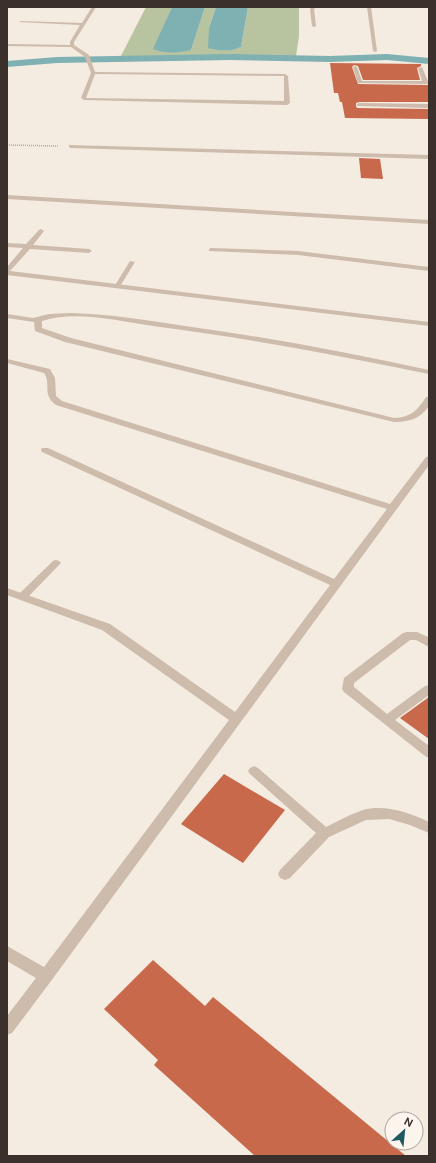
<svg xmlns="http://www.w3.org/2000/svg" width="436" height="1163" font-family="'DM Sans',sans-serif">
  <style>
    .green { fill: #b8c4a0 }
    .water { fill: #7fb0b2 }
    .lines { fill: none; stroke-linecap: round; stroke-linejoin: round }
    .canal { fill: #7fb0b2; fill-rule: evenodd }
    .building { fill: #c8694b }
    .path { stroke: #b9a596; stroke-width: 1.5; stroke-dasharray: 1 1; stroke-linecap: butt }
    .lane { fill: #cdbbac; fill-rule: evenodd }
    .street { fill: #cdbbac; fill-rule: evenodd }
  </style>
  <rect width="100%" height="100%" fill="#f4ebe1"/>
  <path class="green" d="M146,7H172L154,49L191,50L205,7H216L209,28L211,49C221,50 232,52 241,47L248,7H299V36L296,56H121Z"/>
  <path class="water" d="M172,7H205L191,50C179,53 165,54 153,49Z
    M216,7H248L241,47C232,52 217,51 208,48L209,28Z"/>
  <g class="lines">
    <path class="canal" d="M230,54L330,56L387,54L429,58V64L387,60L330,62L230,60L57,63L7,67V61L57,57Z"/>
  </g>
  <path class="building" d="M330,63L421,64V66L417,68L420,80H363L358,66L354,65L352,67L358,84L428,85L429,102H359L356,103V106L357,108L429,109V119L345,118L342,102H340L338,93H334Z
    M359,158L380,159L383,179L361,178Z
    M429,697V739L400,718Z
    M224,774L285,810L243,863L181,824Z
    M153,960L205,1006L213,997L406,1156H255L154,1065L158,1060L104,1009Z"/>
  <g class="lines">
    <path class="path" d="M7,145L58,146"/>
    <path class="lane" d="M367,7H371L377,51L375,52L373,51Z
      M69,145L429,155V159L71,148L69,147Z
      M211,248L298,251L429,267V271L298,255L209,251V249Z
      M130,261L135,262L119,288H115L114,287Z
      M56,560L59,561L61,563L59,565L27,598H19L18,596L19,594L53,561Z
      M407,632H417L428,637L429,647L416,640H410L354,683V687L387,714L425,686L429,685V695L395,720L429,746V758L425,756L344,692L342,689L344,678L403,633Z
      M254,766L258,768L326,827C338,821 351,814 363,810C385,804 410,813 429,822V833L410,825L389,819L366,820L329,837L290,878L285,880L280,878L278,874L280,870L316,833L250,774L248,771L250,768Z"/>
    <path class="street" d="M92,7H96L74,42V45L89,55L95,72L285,74L288,76L290,103L287,105L84,100L81,98L91,73L85,57L71,47L7,46V44L70,45V42L80,25L19,22L21,21L82,23ZM95,74L284,76V101L86,98Z
      M312,7H317L314,9L316,26L314,27L312,26L310,9Z
      M355,66L357,67L362,81H422L418,68L422,67L429,84L358,83L353,67Z
      M359,103L429,104V108L357,106V104Z
      M7,195L429,220V224L7,199Z
      M41,229L44,231L33,245L89,249L92,251L89,253L30,249L10,271L429,322V326L7,275V267L23,248L7,247V243L26,244L39,230Z
      M71,313C111,314 152,321 192,327C272,338 350,353 429,370V374C338,355 246,338 153,326C118,321 76,310 42,321V328L71,338L394,418C411,417 417,411 426,397H429V406C420,419 409,422 394,422L65,342L35,331L34,322L7,318V314L33,318L49,314Z
      M7,359L50,369L55,378L56,396L62,401L390,504L426,457L429,456V465L51,981L12,1033L7,1035V1016L36,978L7,961V946L44,967L229,720L102,630L7,595V588L110,624L235,712L330,585L42,452L41,450L42,448H48L334,579L387,509L56,405C41,394 52,384 44,373L7,363Z"/>
  </g>
  <rect width="436" height="1163" fill="none" stroke="#3b302b" stroke-width="16"/>
  <g transform="translate(404 1131) rotate(27)"><circle r="19" fill="#fbf5ee" stroke="#aea6a0"/>
  <path d="M0-3L7 15L0 10L-7 15Z" fill="#1f5a5e"/>
  <text y="-6" font-size="11" font-weight="bold" text-anchor="middle" fill="#3b302b">N</text>
  </g>
</svg>
